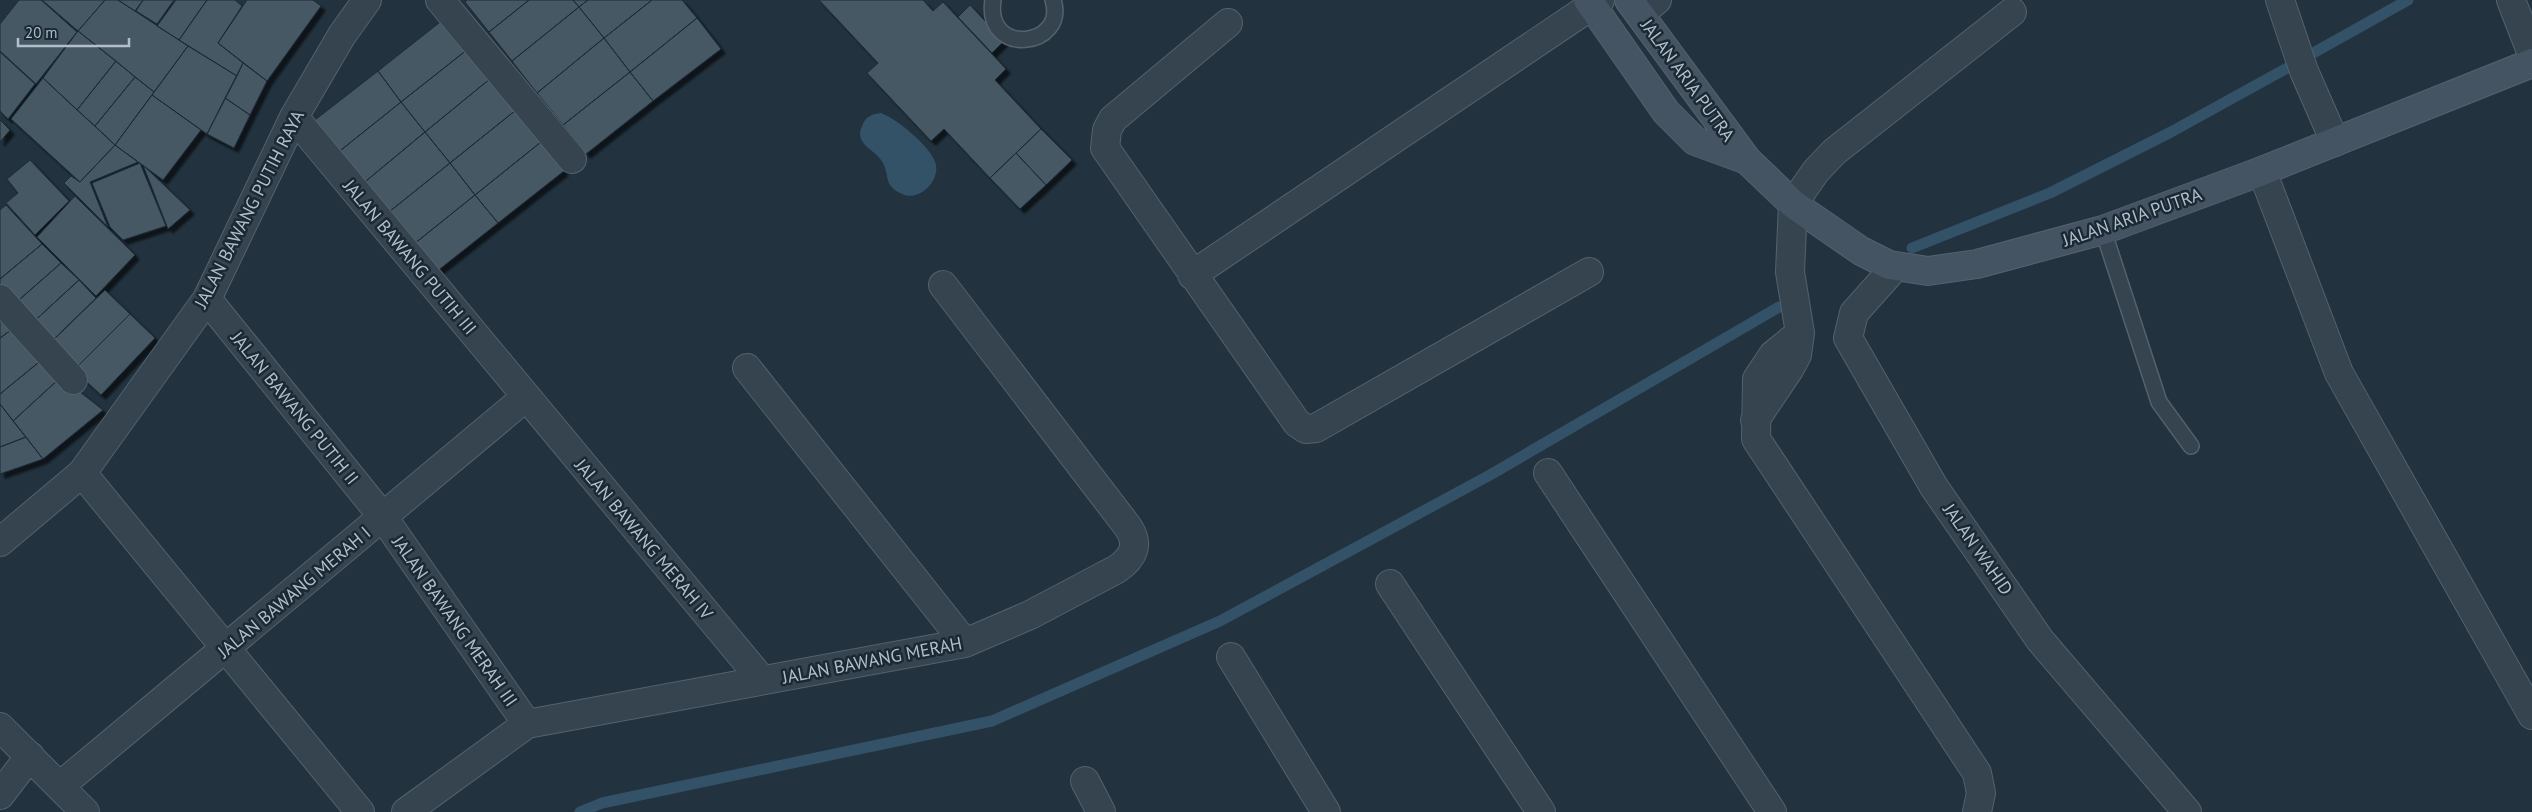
<svg xmlns="http://www.w3.org/2000/svg" width="2532" height="812" font-family="'PT Sans',sans-serif">
  <style>
    .water { fill: #345267 }
    .lines { fill: none; stroke-linecap: round; stroke-linejoin: round }
    .stream { stroke: #345267; stroke-width: 11 }
    .building { fill: #465965; stroke: #1d2b36; filter: url(#shadow) }
    .lane-casing { stroke: #54626d; stroke-width: 18 }
    .street-casing { stroke: #54626d; stroke-width: 30 }
    .secondary-casing { stroke: #54626d; stroke-width: 30 }
    .lane { stroke: #36444f; stroke-width: 15 }
    .street { stroke: #36444f; stroke-width: 28 }
    .secondary { stroke: #445462; stroke-width: 28 }
    .labels { text-anchor: middle; dominant-baseline: central; stroke-width: 5; stroke-linejoin: round; paint-order: stroke }
    .street-label { font-size: 18px; fill: #b2bfca; stroke: #1b2934 }
  </style>
  <defs>
    <filter id="shadow"><feDropShadow dx="4.5" dy="4.5" stdDeviation="1" flood-color="#0009"/></filter>
  </defs>
  <rect width="100%" height="100%" fill="#22333f"/>
  <path class="water" d="M881,113C897,119 933,148 936,165C939,182 919,202 902,194C883,185 890,177 883,163C875,148 852,145 863,124C866,116 873,114 881,113Z"/>
  <g class="lines">
    <path class="stream" d="M2315,52L2408,0
      M1912,248L2050,193L2171,132L2289,67
      M580,812L602,803L992,721L1220,621L1490,475L1779,307"/>
  </g>
  <path class="building" d="M19,0H41L77,32L36,84L0,51V24Z
    M42,0H105L78,31Z
    M105,0H118L188,46L154,92L78,31Z
    M118,0H143L135,11Z
    M143,0H174L157,24L136,11Z
    M176,0H207L179,40L157,26Z
    M207,0H235L242,6L218,43L243,63L237,76L179,40Z
    M247,0H313L321,6L267,81L218,43Z
    M467,0H529L489,32L465,2Z
    M529,0H573L579,7L512,61L489,32Z
    M573,0H588L579,7Z
    M588,0H652L604,38L579,7Z
    M652,0H682L697,18L630,72L604,38Z
    M819,0H923L933,11L943,2L1006,69L995,80L1041,129L990,178L944,129L931,141L867,73L878,63Z
    M970,5L1004,41L992,53L958,17Z
    M579,7L604,38L537,93L512,61Z
    M697,18L721,49L653,101L630,72Z
    M444,19L468,49L401,102L378,71Z
    M78,31L116,61L77,110L43,78Z
    M604,38L630,72L563,125L537,93Z
    M188,46L237,76L207,134L152,95Z
    M468,49L491,78L425,132L401,102Z
    M0,52L35,84L8,119L0,111Z
    M116,61L135,77L95,126L77,110Z
    M243,63L267,81L250,115L225,98Z
    M378,71L401,102L336,154L311,123Z
    M630,72L653,101L586,154L563,125Z
    M135,77L154,92L115,145L95,126Z
    M43,78L115,145L80,182L11,119Z
    M491,78L516,110L450,163L425,132Z
    M152,95L201,130L163,180L115,145Z
    M225,98L250,115L234,148L207,134Z
    M401,102L425,132L360,186L336,154Z
    M516,110L541,142L475,195L450,163Z
    M0,120L10,130L0,142Z
    M1041,129L1072,160L1046,185L1016,153Z
    M425,132L450,163L384,216L360,186Z
    M541,142L564,171L498,223L475,195Z
    M115,145L138,162L90,182L108,227L64,183L71,176L80,182Z
    M1016,153L1046,185L1020,209L990,178Z
    M30,160L69,201L35,235L6,203L18,193L7,179Z
    M140,163L166,226L123,240L110,227L92,183Z
    M450,163L475,195L409,248L384,216Z
    M143,165L190,210L168,229Z
    M475,195L498,223L431,276L409,248Z
    M75,196L135,255L96,296L37,237Z
    M6,205L42,244L0,279V210Z
    M42,244L61,263L11,307L0,294V279Z
    M61,263L79,280L29,326L11,307Z
    M79,280L96,298L47,346L29,326Z
    M105,290L130,314L74,370L47,346Z
    M0,311L15,327L0,338Z
    M130,314L155,338L101,395L74,370Z
    M15,327L44,358L0,394V338Z
    M44,358L61,377L13,421L0,404V394Z
    M61,377L103,410L43,459L13,421Z
    M0,404L26,437L0,447Z
    M26,437L43,459L0,474V447Z"/>
  <g class="lines">
    <defs>
      <path id="lane" d="M993,0C984,58 1068,47 1053,0
        M2103,230L2159,402L2191,446"/>
      <path id="street" d="M440,0L572,159
        M2280,0L2304,71L2335,142
        M2511,0L2532,54
        M1640,14L1657,0
        M1228,23L1113,119L1107,130L1105,148L1297,423L1306,429L1316,428L1589,272
        M294,117L762,680
        M2262,171L2339,373L2532,715
        M1895,267L1854,313L1848,338L1934,487L2040,640L2187,812
        M1192,275L1600,0
        M0,299L73,380
        M207,299L383,517L527,724
        M1800,333L1773,355L1757,379L1756,439L1977,773L1981,793L1977,812
        M747,368L965,643
        M1755,420L1790,368L1797,355L1800,333L1790,272L1793,204L1816,171L1834,152L2012,12
        M82,473L360,812
        M1548,473L1772,812
        M0,542L82,473L207,299L294,117L342,35L367,0
        M1390,584L1541,812
        M1231,657L1326,812
        M0,727L85,812
        M1085,781L1101,812
        M60,786L526,397
        M0,795L30,756
        M406,812L527,724L965,643L1030,615L1117,569C1133,558 1140,545 1128,527L943,285"/>
      <path id="secondary" d="M1588,0L1666,112L1695,141L1747,160
        M1629,0L1747,160L1793,204L1861,251L1889,265L1928,271L1977,264L2103,230L2262,171L2532,63"/>
    </defs>
    <use href="#lane" class="lane-casing"/>
    <use href="#street" class="street-casing"/>
    <use href="#secondary" class="secondary-casing"/>
    <use href="#lane" class="lane"/>
    <use href="#street" class="street"/>
    <use href="#secondary" class="secondary"/>
  </g>
  <g class="labels">
    <g class="street-label">
      <text transform="translate(1688 80) rotate(54)">JALAN ARIA PUTRA</text>
      <text transform="translate(249 209) rotate(-63)">JALAN BAWANG PUTIH RAYA</text>
      <text transform="translate(2132 217) rotate(-19)">JALAN ARIA PUTRA</text>
      <text transform="translate(410 257) rotate(50)">JALAN BAWANG PUTIH III</text>
      <text transform="translate(295 408) rotate(51)">JALAN BAWANG PUTIH II</text>
      <text transform="translate(644 539) rotate(50)">JALAN BAWANG MERAH IV</text>
      <text transform="translate(1978 549) rotate(55)">JALAN WAHID</text>
      <text transform="translate(294 592) rotate(-40)">JALAN BAWANG MERAH I</text>
      <text transform="translate(455 621) rotate(55)">JALAN BAWANG MERAH III</text>
      <text transform="translate(872 660) rotate(-11)">JALAN BAWANG MERAH</text>
    </g>
  </g>
  <path d="M18 38v8h111v-8" fill="none" stroke="#b2bfca" stroke-width="2.5"/>
  <text x="25" y="38" font-size="15" fill="#b2bfca" stroke="#1b2934" stroke-width="4" paint-order="stroke">20 m</text>
</svg>
